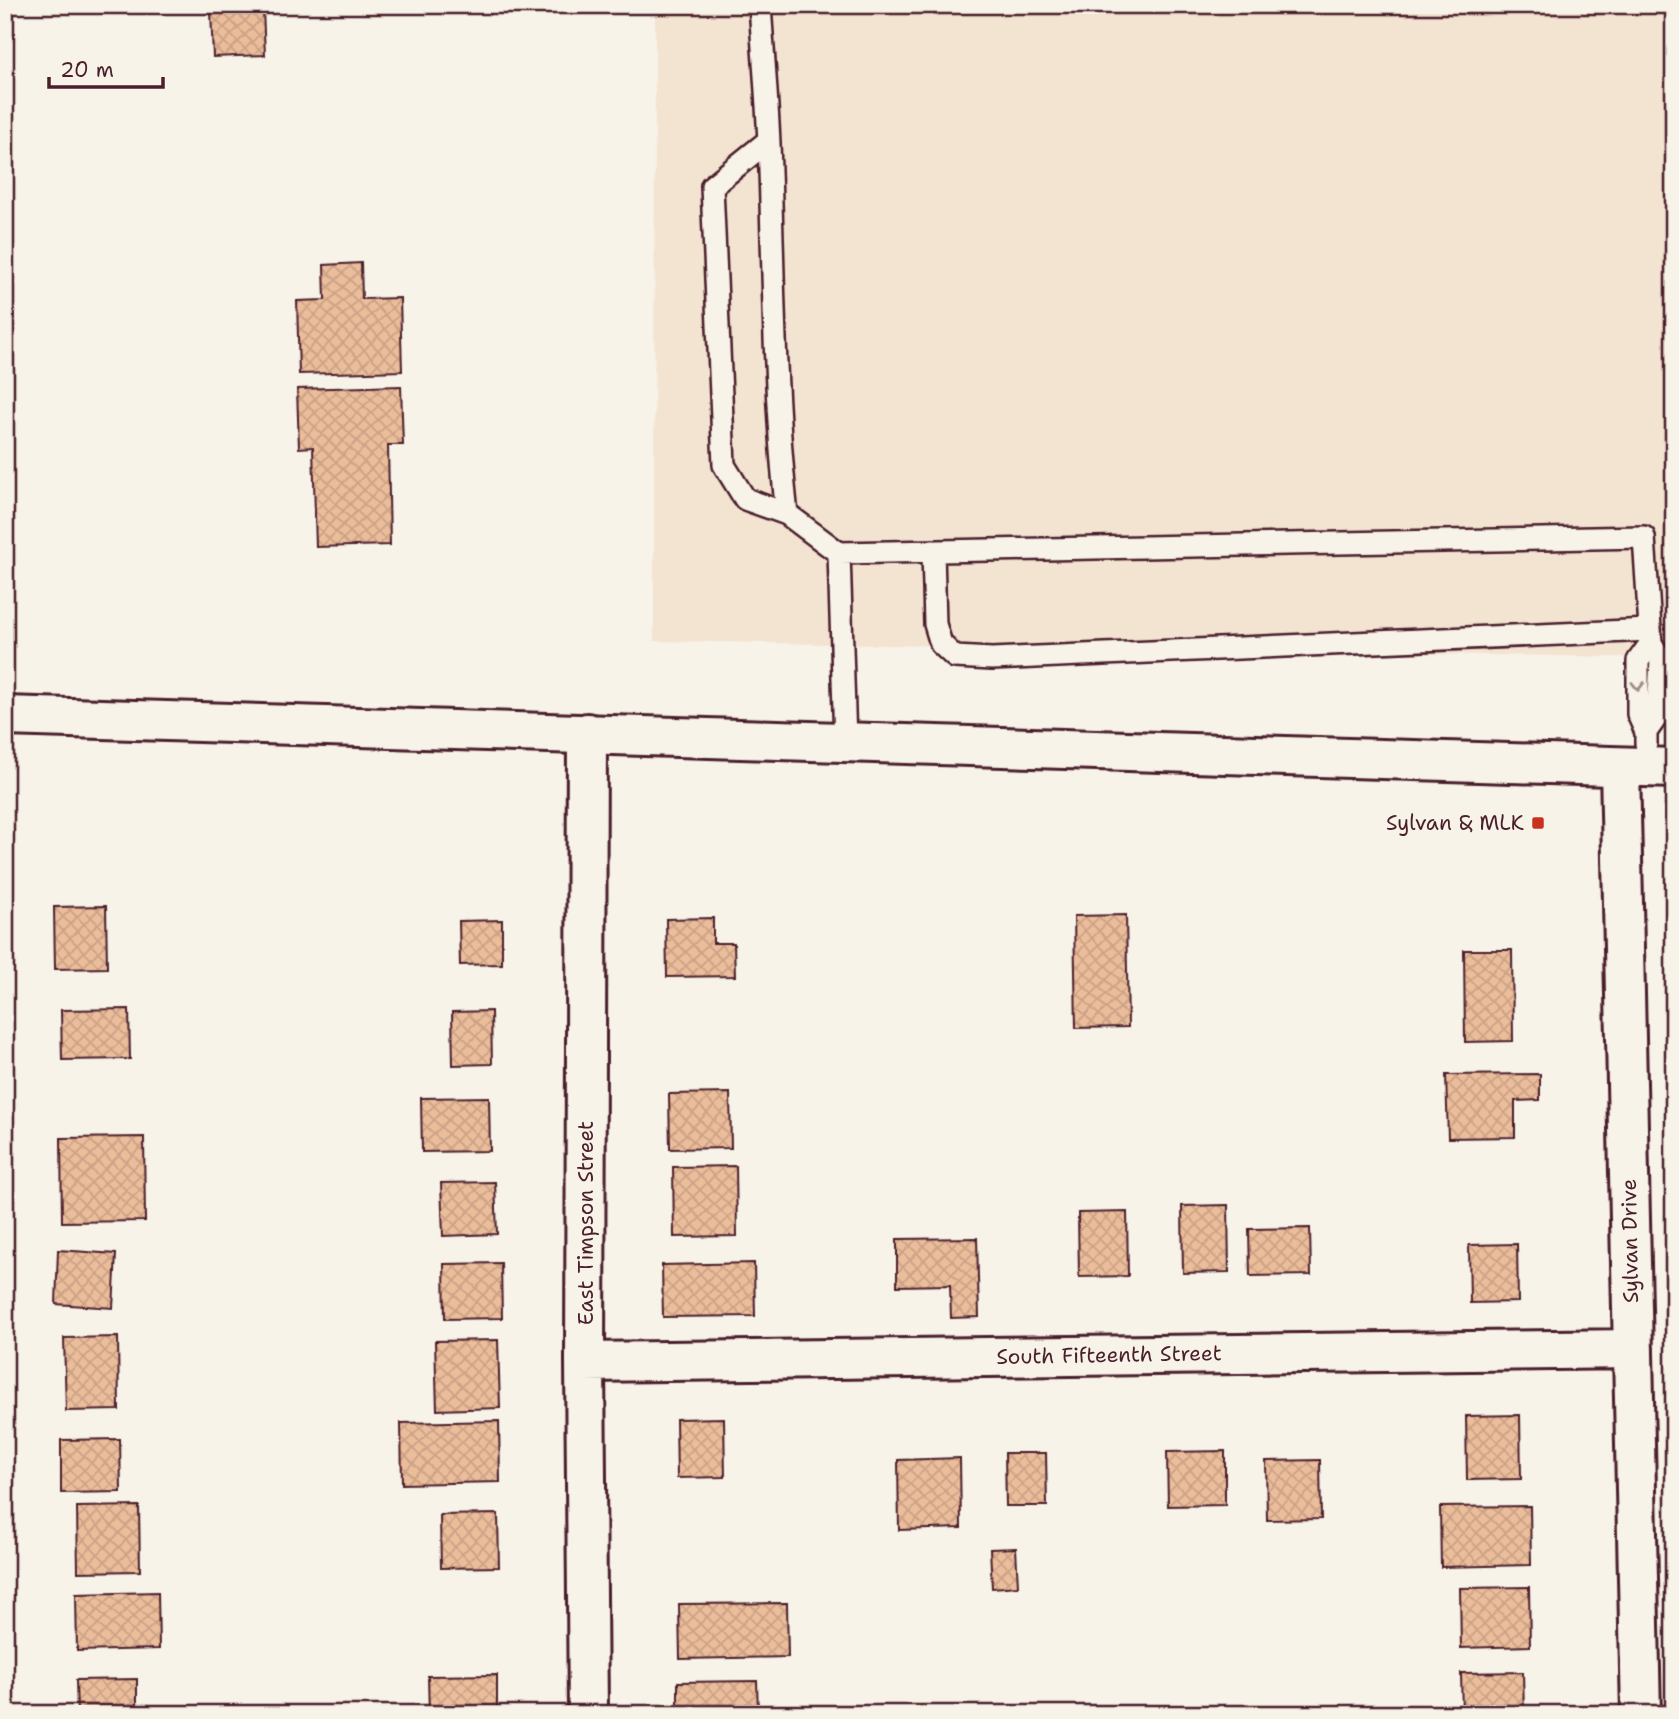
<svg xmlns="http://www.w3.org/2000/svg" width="1679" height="1719" font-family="'Shantell Sans',sans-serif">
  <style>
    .built { fill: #f3e3d1 }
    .building { fill: url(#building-cross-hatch); stroke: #4a1f2b; stroke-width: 2 }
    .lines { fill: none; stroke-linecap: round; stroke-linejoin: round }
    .lane-casing { stroke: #4a1f2b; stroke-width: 26 }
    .street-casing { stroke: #4a1f2b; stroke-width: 44 }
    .secondary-casing { stroke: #4a1f2b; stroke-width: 44 }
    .lane { stroke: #f7f3e8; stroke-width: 21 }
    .street { stroke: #f7f3e8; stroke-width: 38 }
    .secondary { stroke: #f7f3e8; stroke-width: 38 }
    .oneway { stroke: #a0898a }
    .poi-dot { fill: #c8321e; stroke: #f7f3e8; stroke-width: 2.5 }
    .labels { text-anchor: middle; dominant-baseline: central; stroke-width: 5; stroke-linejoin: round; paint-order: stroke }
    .poi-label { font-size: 21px; fill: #4a1f2b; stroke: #f7f3e8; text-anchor: end }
    .street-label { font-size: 21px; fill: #4a1f2b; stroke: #f7f3e8 }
  </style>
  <defs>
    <pattern id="building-cross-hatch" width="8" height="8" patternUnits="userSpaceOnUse" patternTransform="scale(1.75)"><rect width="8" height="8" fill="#ebbd9b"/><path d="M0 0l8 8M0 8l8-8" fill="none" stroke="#cba286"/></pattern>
  </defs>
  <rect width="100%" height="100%" fill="#f7f3e8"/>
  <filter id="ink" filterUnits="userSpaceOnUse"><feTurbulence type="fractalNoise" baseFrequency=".0143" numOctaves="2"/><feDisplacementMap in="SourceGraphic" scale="14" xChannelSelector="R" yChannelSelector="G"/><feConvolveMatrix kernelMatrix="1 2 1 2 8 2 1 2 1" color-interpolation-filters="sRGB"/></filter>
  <g filter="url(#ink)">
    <path class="built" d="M655,5H1674V658L654,641Z"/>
    <path class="building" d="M263,9L265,55L213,57L211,12Z
      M361,263L362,299L400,298L402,371L299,374L297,301L325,300L324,265Z
      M401,386L403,445H388L390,545L316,547L313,447L299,448L297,389Z
      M106,906L107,968L55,969L54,907Z
      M1126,915L1128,1027L1076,1028L1074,916Z
      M713,918V943H734L735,976L667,977L666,919Z
      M502,920V964L460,965L459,921Z
      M1464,950H1512L1513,1041L1465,1042Z
      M129,1009L130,1059L62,1060L61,1010Z
      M491,1011L492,1064L453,1065L452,1012Z
      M1540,1074V1100L1515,1101V1137L1448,1138L1446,1075Z
      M730,1093L731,1148L670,1149L669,1094Z
      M489,1097L490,1151L422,1152L421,1098Z
      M144,1137L145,1221L62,1222L61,1138Z
      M736,1166L737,1236L674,1237L673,1167Z
      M495,1182L497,1234L443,1236L441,1183Z
      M1228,1205L1229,1272L1183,1273L1182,1206Z
      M1127,1212L1128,1276L1079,1277L1078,1213Z
      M1310,1228L1311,1275L1250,1276L1249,1229Z
      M977,1238L979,1317L951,1318L950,1285L897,1286V1239Z
      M1517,1244L1518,1302L1470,1303L1469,1245Z
      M58,1250L116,1254L113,1308L56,1304Z
      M501,1263L502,1318L445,1319L444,1264Z
      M754,1263L755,1316L663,1317L662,1265Z
      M118,1337L119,1410L66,1411L64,1338Z
      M498,1340L500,1408L437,1410L435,1341Z
      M1520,1415L1521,1479L1467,1480L1466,1416Z
      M724,1418L725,1477L677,1478L676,1419Z
      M499,1421L500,1482L402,1484L401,1423Z
      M120,1439L121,1492L61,1493V1440Z
      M1225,1451V1505L1168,1506L1167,1452Z
      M1005,1453H1046L1047,1506H1006Z
      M960,1458L961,1528L899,1530L898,1460Z
      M1320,1460L1321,1519L1267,1520L1266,1461Z
      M139,1506L140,1571L78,1572L77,1507Z
      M1530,1506L1531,1565L1441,1567L1440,1507Z
      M498,1514L499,1567L441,1568L440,1515Z
      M1016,1548L1018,1586L992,1588L990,1549Z
      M1529,1587L1530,1646L1461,1648L1460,1588Z
      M158,1592L159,1649L77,1651L76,1594Z
      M787,1603L788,1657L680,1659L679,1604Z
      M1523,1672L1524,1714H1462L1461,1673Z
      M497,1675V1714H429L428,1676Z
      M137,1679V1714H77L76,1680Z
      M757,1681L758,1714H678V1682Z"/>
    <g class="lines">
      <defs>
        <path id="lane" d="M760,5C763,51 767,97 769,143C774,267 773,391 787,514L839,553
          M768,141L712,186L724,465L745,499L787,514
          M933,551L935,624L941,644L955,657L992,659L1650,630
          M845,742L839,553L1644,537L1651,643L1661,659L1658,715L1646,732
          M1646,744V732L1638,714V661L1651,643"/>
        <path id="street" d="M587,733L585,1362L588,1714
          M1620,768L1641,1714
          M585,1362L1633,1349"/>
        <path id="secondary" d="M5,716L1674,768"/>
      </defs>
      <use href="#lane" class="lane-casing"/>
      <use href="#street" class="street-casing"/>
      <use href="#secondary" class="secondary-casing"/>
      <use href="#lane" class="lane"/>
      <use href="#street" class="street"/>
      <use href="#secondary" class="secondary"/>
    </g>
    <defs><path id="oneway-chevron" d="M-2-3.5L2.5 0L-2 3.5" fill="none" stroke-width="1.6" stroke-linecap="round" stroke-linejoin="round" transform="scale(1.75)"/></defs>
    <use class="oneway" href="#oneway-chevron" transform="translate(1638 686) rotate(90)"/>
  </g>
  <rect class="poi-dot" x="1531" y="816" width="14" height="14" rx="3.5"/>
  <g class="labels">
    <g class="poi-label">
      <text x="1524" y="823">Sylvan &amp; MLK</text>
    </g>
    <g class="street-label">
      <text transform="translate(586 1223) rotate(-90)">East Timpson Street</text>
      <text transform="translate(1630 1241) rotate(-91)">Sylvan Drive</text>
      <text transform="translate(1109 1355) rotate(-1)">South Fifteenth Street</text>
    </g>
  </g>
  <rect width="1679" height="1719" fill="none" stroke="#f7f3e8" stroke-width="28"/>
  <rect x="14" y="14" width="1651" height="1691" fill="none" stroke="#4a1f2b" stroke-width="2.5" filter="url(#ink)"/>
  <path d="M49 77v10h114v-10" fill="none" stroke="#4a1f2b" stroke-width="3.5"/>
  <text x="60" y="77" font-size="21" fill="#4a1f2b" stroke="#f7f3e8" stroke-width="5" paint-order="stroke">20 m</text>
</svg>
